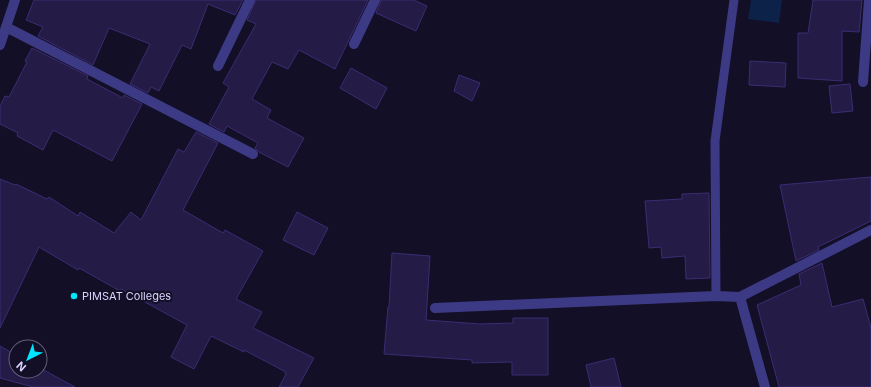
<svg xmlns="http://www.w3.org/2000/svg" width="871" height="387" font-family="Inter,sans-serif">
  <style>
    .water { fill: #0c2248 }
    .building { fill: #241b47; stroke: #3b2d73 }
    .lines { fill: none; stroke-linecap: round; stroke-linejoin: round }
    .service { stroke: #3d3a85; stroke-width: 9 }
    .minor { stroke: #3d3a85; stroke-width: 10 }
    .tertiary { stroke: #3d3a85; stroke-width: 10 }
    .poi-dot { fill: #00e5ff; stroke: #130f26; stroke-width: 1.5 }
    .labels { text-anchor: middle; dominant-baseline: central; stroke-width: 4; stroke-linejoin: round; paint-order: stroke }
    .poi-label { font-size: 11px; fill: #d9d4ff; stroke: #130f26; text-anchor: start }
  </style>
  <rect width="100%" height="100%" fill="#130f26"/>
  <path class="water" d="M751,0H782L779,23L748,19Z"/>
  <path class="building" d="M34,0H243L235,15L208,4L191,49L182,45L159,91L151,87L148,93L130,84L150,44L109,28L93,65L38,36L43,27L26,20Z
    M256,0H368L335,69L299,50L288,69L272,62L252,99L271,110L267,118L304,138L288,167L259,152L255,148L258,143L227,126L224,132L209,124L229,87L223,83L256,24L247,20Z
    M381,0H414L427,6L416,31L376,13Z
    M813,0H862L859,32L842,31V81L798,78V33H808Z
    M32,48L88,76L87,79L123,98L124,95L142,104L112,161L53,130L43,150L17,136L18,133L0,124V106L5,96L9,97L27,62L25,61Z
    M750,61L786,63L785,87L749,85Z
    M351,68L387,88L376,109L340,88Z
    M459,75L480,83L472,101L454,91Z
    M850,84L853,111L832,113L829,86Z
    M196,132L218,143L183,210L223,233L225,230L263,251L236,299L262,312L253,328L314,358L298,387H279L286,374L284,371L244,350V352L211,336L194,369L171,357L187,325L121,289L120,291L79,268L78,270L39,247L0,328V179L15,185L16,184L47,199L49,197L78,216L80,212L114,233L131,212L141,220L178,149L184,152Z
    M871,177V221L818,247L819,250L796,261L780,185Z
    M709,193L710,278L686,279L685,256L662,258L661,247L649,248L645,201L682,199V194Z
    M297,212L328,228L314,255L283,240Z
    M392,253L430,256L426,320L480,324L513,323V318H548V375H512V362L472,363V360L384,354L388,307H389Z
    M822,263L832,307L863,299L871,328V387H779L757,305L801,285L799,274Z
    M0,346L16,355V371H40V368L75,387H33L0,378Z
    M614,358L621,387H591L586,365Z"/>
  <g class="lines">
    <path class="service" d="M716,296L715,141L734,0"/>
    <path class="minor" d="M6,27L253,154
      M354,44L375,0
      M218,66L250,0
      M863,82L869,0
      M740,297L765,387
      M435,308L716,296L740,297L871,230"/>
    <path class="tertiary" d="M0,45L15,0"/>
  </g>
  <circle class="poi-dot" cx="74" cy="296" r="4"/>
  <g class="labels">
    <g class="poi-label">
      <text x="82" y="296">PIMSAT Colleges</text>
    </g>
  </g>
  <g transform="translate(28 359) rotate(222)"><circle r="19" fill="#130f26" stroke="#625e7d"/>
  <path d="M0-3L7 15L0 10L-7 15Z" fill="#00e5ff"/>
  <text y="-6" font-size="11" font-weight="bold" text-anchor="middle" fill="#d9d4ff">N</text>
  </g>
</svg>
